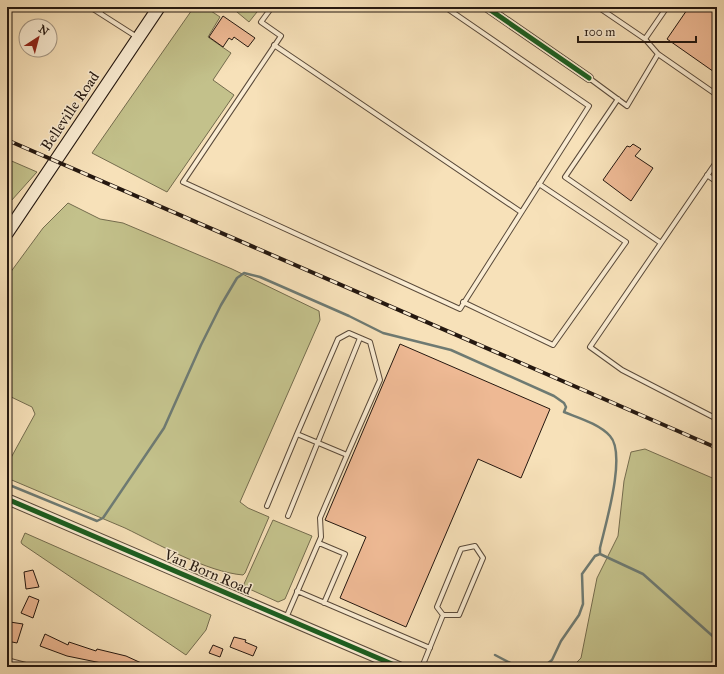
<svg xmlns="http://www.w3.org/2000/svg" width="724" height="674" font-family="'IM FELL Great Primer',serif">
  <style>
    .green { fill: #c3c18b; stroke: #746c4e }
    .lines { fill: none; stroke-linecap: round; stroke-linejoin: round }
    .stream { stroke: #6e7a72; stroke-width: 2.5 }
    .building { fill: #eeb994; stroke: #251810 }
    .service-casing { stroke: #5a4a3a; stroke-width: 6 }
    .minor-casing { stroke: #5a4a3a; stroke-width: 10 }
    .tertiary-casing { stroke: #5a4a3a; stroke-width: 12 }
    .secondary-casing { stroke: #251810; stroke-width: 14 }
    .service { stroke: #faecd2; stroke-width: 4 }
    .minor { stroke: #faecd2; stroke-width: 8 }
    .tertiary { stroke: #faecd2; stroke-width: 10 }
    .secondary { stroke: #faecd2; stroke-width: 12 }
    .rail-casing { stroke: #251810; stroke-width: 4 }
    .rail { stroke: #faecd2; stroke-width: 2.5; stroke-dasharray: 8; stroke-linecap: butt }
    .cycleway-casing { stroke: #faecd2; stroke-width: 8 }
    .cycleway { stroke: #1b5e20; stroke-width: 5 }
    .labels { text-anchor: middle; dominant-baseline: central; stroke-width: 3; stroke-linejoin: round; paint-order: stroke }
    .street-label { font-size: 15px; fill: #251810; stroke: #faecd2 }
  </style>
  <rect width="100%" height="100%" fill="#f7e1b9"/>
  <filter id="stains"><feTurbulence type="fractalNoise" baseFrequency=".005" numOctaves="4"/><feColorMatrix values="0 0 0 0 .2 0 0 0 0 .09 0 0 0 0 .02 0 0 0 .5 -.17"/></filter>
  <radialGradient id="worn" r=".72"><stop offset=".6" stop-color="#630" stop-opacity="0"/><stop offset="1" stop-color="#630" stop-opacity=".3"/></radialGradient>
  <path class="green" d="M194,7H205L220,17L208,37L231,53L213,80L234,95L167,192L92,153Z
    M231,7H261L249,22Z
    M7,159L37,172L11,201L7,198Z
    M68,203L100,219L123,223L232,269L319,311L320,320L240,502L248,508L269,517L245,573L243,575C207,572 158,544 125,528C86,511 46,495 7,478V465L35,414L32,407L7,395V277L43,228Z
    M645,449L717,480V667H572L581,658L597,578L618,536L624,481L631,452Z
    M273,520L312,536L285,599L278,602L245,587L244,584Z
    M25,533L211,615L206,630L186,655L22,544L21,542Z"/>
  <g class="lines">
    <path class="stream" d="M7,484L97,521L103,518L164,428L201,345L221,305L237,278L244,273L260,277L349,316L383,333L451,350L554,396L564,403L566,407L564,412C579,418 599,424 610,436C627,454 605,526 600,548V554
      M495,655L518,667
      M543,667L552,660L561,641L579,615L583,604L582,574L595,556L600,554L643,574L717,640"/>
  </g>
  <path class="building" d="M689,7H717V74L667,39Z
    M223,16L255,38L248,47L234,37L232,40L229,38L223,47L209,37Z
    M633,144L641,149L635,156L653,168L631,201L603,180L627,146L630,147Z
    M400,344L550,409L521,478L478,459L406,627L340,598L366,537L325,520Z
    M33,570L39,587L26,589L24,572Z
    M29,596L39,600L33,618L21,613Z
    M10,622L23,624L17,643L7,641Z
    M45,634L68,645L69,642L96,651L97,649L126,656L150,667H121L67,656L40,646Z
    M234,637L246,640L245,642L257,647L253,656L230,647Z
    M213,645L223,649L220,657L209,653Z"/>
  <g class="lines">
    <defs>
      <path id="service" d="M90,7L137,37
        M272,7L261,22L281,36L183,182L460,309L589,106L445,7
        M598,7L645,39L658,54L717,95
        M100,13L104,7
        M645,39L667,7
        M274,45L521,212
        M589,78L627,106L658,54
        M618,99L565,177L661,243
        M717,161L590,347L622,370L717,419
        M707,175L717,182
        M463,302L553,345L626,242L539,184
        M297,434L338,339L349,333L370,342L380,380L347,455
        M267,506L297,434L347,455L320,518L321,537L286,618
        M288,516L360,338
        M319,543L345,554L324,603
        M297,591L430,648
        M422,667L443,615L437,607L461,549L475,546L483,558L459,615H443"/>
      <path id="minor" d="M486,7L589,78
        M7,662L26,667"/>
      <path id="tertiary" d="M7,499L399,667"/>
      <path id="secondary" d="M7,233L159,7"/>
    </defs>
    <use href="#service" class="service-casing"/>
    <use href="#minor" class="minor-casing"/>
    <use href="#tertiary" class="tertiary-casing"/>
    <use href="#secondary" class="secondary-casing"/>
    <use href="#service" class="service"/>
    <use href="#minor" class="minor"/>
    <use href="#tertiary" class="tertiary"/>
    <use href="#secondary" class="secondary"/>
    <defs>
      <path id="rail" d="M7,140L717,448"/>
    </defs>
    <use href="#rail" class="rail-casing"/>
    <use href="#rail" class="rail"/>
    <defs>
      <path id="cycleway" d="M486,7L589,78
        M7,499L399,667"/>
    </defs>
    <use href="#cycleway" class="cycleway-casing"/>
    <use href="#cycleway" class="cycleway"/>
  </g>
  <g class="labels">
    <g class="street-label">
      <text transform="translate(70 111) rotate(-56)">Belleville Road</text>
      <text transform="translate(208 572) rotate(23)">Van Born Road</text>
    </g>
  </g>
  <rect width="724" height="674" fill="none" stroke="#f7e1b9" stroke-width="24"/>
  <rect x="8" y="8" width="708" height="658" fill="none" stroke="#251810" stroke-width="2"/>
  <rect x="12" y="12" width="700" height="650" fill="none" stroke="#251810"/>
  <g transform="translate(38 38) rotate(36)"><circle r="19" fill="#faecd2" stroke="#a59784"/>
  <path d="M0-3L7 15L0 10L-7 15Z" fill="#8f2418"/>
  <text y="-6" font-size="11" font-weight="bold" text-anchor="middle" fill="#251810">N</text>
  </g>
  <path d="M578 36v6h118v-6" fill="none" stroke="#251810" stroke-width="2"/>
  <text x="584" y="36" font-size="12" fill="#251810" stroke="#faecd2" stroke-width="3" paint-order="stroke">100 m</text>
  <rect width="100%" height="100%" filter="url(#stains)"/>
  <rect width="100%" height="100%" fill="url(#worn)"/>
</svg>
